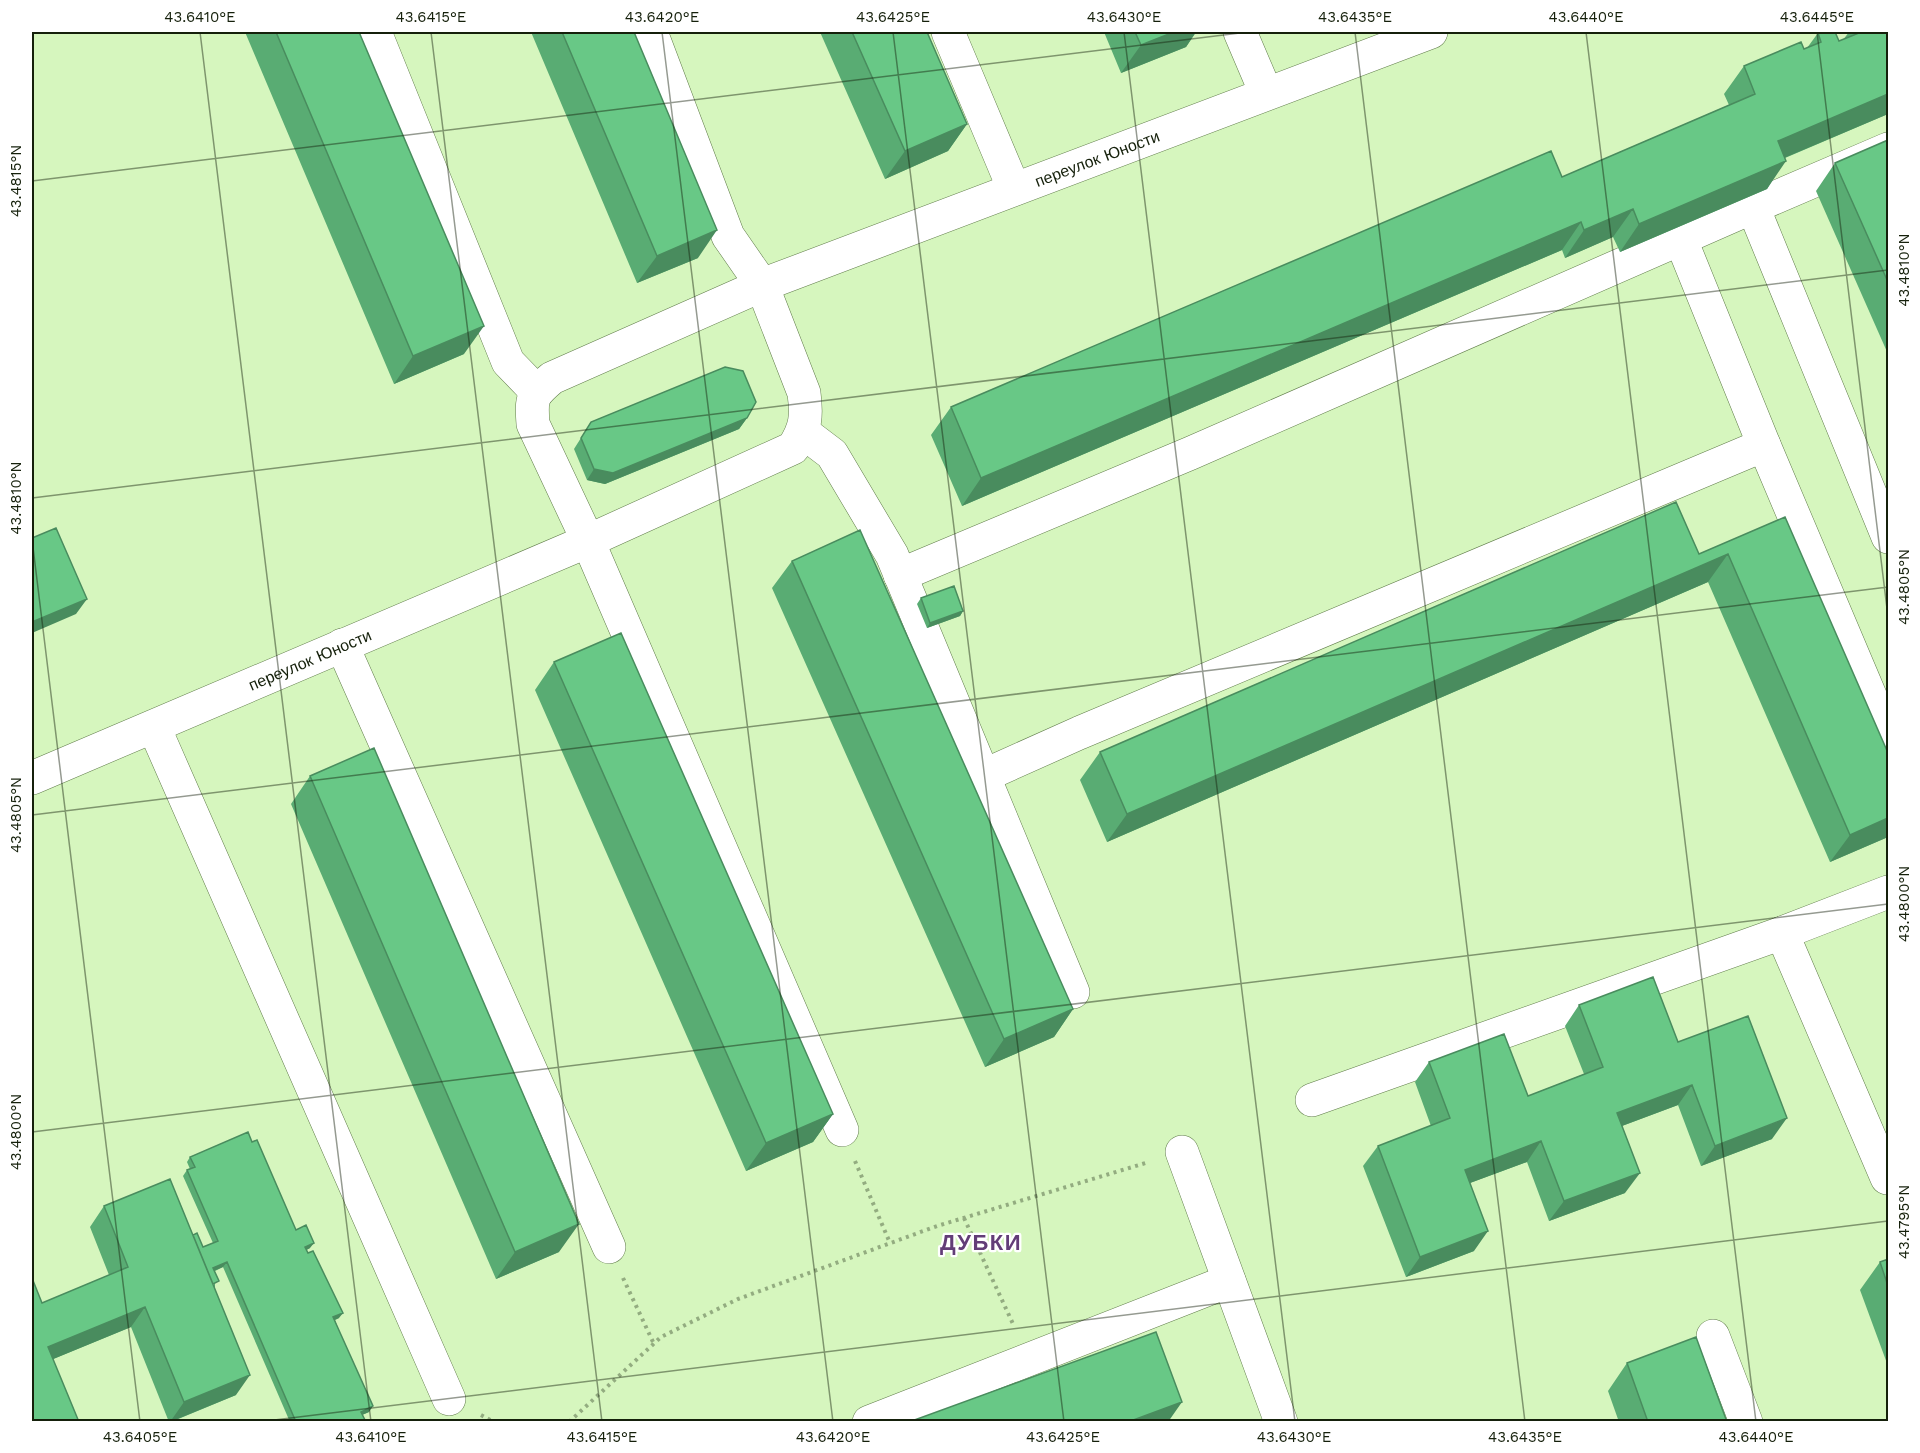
<svg xmlns="http://www.w3.org/2000/svg" width="1920" height="1453" font-family="'Work Sans',sans-serif">
  <style>
    .lines { fill: none; stroke-linecap: round; stroke-linejoin: round }
    .minor-casing { stroke: #607c4a; stroke-width: 34 }
    .path { stroke: #93ac80; stroke-width: 4; stroke-dasharray: 3 4.5; stroke-linecap: butt }
    .minor { stroke: #fff; stroke-width: 33 }
    .wall { fill: #59ac73 }
    .shaded-wall { fill: #498c5e }
    .building { fill: #68c886; stroke: #498c5e; stroke-width: 1.5 }
    .ticks { fill: none; stroke: #15200b; stroke-width: 1.5; stroke-opacity: 0.45 }
    .labels { text-anchor: middle; dominant-baseline: central; stroke-width: 4.5; stroke-linejoin: round; paint-order: stroke }
    .street-label { font-size: 16px; fill: #15200b; stroke: #fff }
    .district-label { font-size: 22px; font-weight: bold; letter-spacing: 1.5px; fill: #623d77; stroke: #fff }
    .neatline { fill: none; stroke: #15200b; stroke-width: 2 }
    .ticks-label { font-size: 15px; text-anchor: middle; fill: #15200b }
  </style>
  <rect width="100%" height="100%" fill="#d6f6be"/>
  <g class="lines">
    <defs>
      <g id="minor">
        <path d="M375,32L508,362L537,392"/>
        <path d="M948,32L1014,189"/>
        <path d="M1240,32L1266,93"/>
        <path d="M1888,149L1753,207L1888,537"/>
        <path d="M1681,240L1764,445L1888,738"/>
        <path d="M803,432L832,454L892,555L1073,992"/>
        <path d="M900,575L1191,453L1753,207"/>
        <path d="M342,645L609,1247"/>
        <path d="M154,727L449,1399"/>
        <path d="M983,776L1079,733L1764,445"/>
        <path id="s1" d="M32,778L588,541L793,448C806,428 807,416 804,393L762,285L728,236L651,32"/>
        <path d="M1782,933L1887,1178L1888,1177"/>
        <path d="M1312,1100L1782,933L1888,892"/>
        <path id="s2" d="M842,1130L588,541L533,424C531,397 532,395 552,378L762,285L1431,32"/>
        <path d="M1182,1152L1281,1422"/>
        <path d="M1713,1336L1746,1422"/>
        <path d="M869,1422L1229,1281"/>
      </g>
    </defs>
    <use href="#minor" class="minor-casing"/>
    <path class="path" d="M855,1161L890,1243
      M964,1218L1014,1326
      M623,1278L654,1344
      M481,1415L494,1422
      M569,1422L661,1337L738,1299L937,1226L1149,1162"/>
    <use href="#minor" class="minor"/>
  </g>
  <path class="wall" d="M245,32H359L464,354L394,384Z
    M531,32H634L698,258L637,283Z
    M820,32H927L967,124L948,151L885,179Z
    M1104,32H1196L1186,47L1121,73Z
    M1849,32H1887L1888,114L1785,158L1767,189L1620,252L1613,237L1565,258L1562,250L962,506L931,435L951,407L1562,177L1729,105L1724,94L1744,66L1804,49L1807,48L1818,33L1839,41L1843,40Z
    M1888,140V354L1816,191L1835,163Z
    M747,418L739,429L605,484L587,480L574,449L591,422Z
    M1785,517L1888,837L1830,862L1708,582L1107,842L1080,780L1100,752L1699,554Z
    M792,561L1073,1009L1054,1037L985,1067L772,588Z
    M921,598L963,611L960,616L927,628L917,604Z
    M554,662L833,1114L813,1142L746,1171L535,690Z
    M310,776L559,1252L496,1279L291,804Z
    M1579,1005L1678,1042L1772,1139L1701,1166L1678,1105L1622,1126L1625,1193L1549,1221L1527,1162L1470,1183L1474,1251L1406,1277L1363,1166L1378,1146L1431,1126L1415,1082L1429,1062L1528,1096L1584,1074L1565,1026Z
    M252,1142L296,1230L310,1248L306,1250L339,1318L335,1320L369,1412L362,1415L366,1422H290L223,1267L215,1271V1287H214L236,1395L171,1422H169L131,1327L53,1359L32,1422L42,1303L109,1275L90,1227L104,1206L193,1235L203,1247L213,1243L183,1176L187,1170L190,1169L187,1162L190,1157Z
    M1888,1259V1366L1860,1290L1880,1262Z
    M1627,1363L1727,1422H1619L1608,1391Z"/>
  <path class="shaded-wall" d="M1174,32H1196L1186,47L1121,73L1141,45Z
    M1888,94V114L1758,169L1778,141Z
    M967,124L948,151L885,179L905,151Z
    M1786,161L1767,189L1620,252L1639,224Z
    M1633,209L1613,237L1565,258L1584,230Z
    M1581,222L1562,250L962,506L981,478Z
    M717,230L698,258L637,283L657,256Z
    M484,326L464,354L394,384L413,356Z
    M747,418L739,429L605,484L587,480L594,469Z
    M1728,554L1708,582L1107,842L1127,814Z
    M87,599L76,614L32,633V622Z
    M963,611L960,616L927,628L930,623Z
    M1888,818V837L1830,862L1850,835Z
    M1073,1009L1054,1037L985,1067L1004,1039Z
    M1692,1085L1678,1105L1603,1133L1617,1113Z
    M833,1114L813,1142L746,1171L766,1143Z
    M1787,1118L1772,1139L1701,1166L1715,1146Z
    M1541,1141L1527,1162L1451,1190L1465,1170Z
    M1640,1173L1625,1193L1549,1221L1564,1201Z
    M579,1224L559,1252L496,1279L515,1252Z
    M1488,1231L1474,1251L1406,1277L1420,1257Z
    M314,1243L310,1248L301,1253L305,1247Z
    M227,1262L223,1267L209,1273L213,1268Z
    M145,1307L131,1327L34,1367L48,1347Z
    M343,1313L339,1318L330,1322L333,1317Z
    M250,1375L236,1395L170,1422L184,1402Z
    M1182,1402L1168,1422H1128Z
    M373,1406L369,1412L357,1417L361,1412Z"/>
  <path class="building" d="M276,32H359L484,326L413,356Z
    M562,32H634L717,230L657,256Z
    M852,32H927L967,124L905,151Z
    M1135,32H1174L1141,45Z
    M1822,32H1835L1839,41L1859,33L1858,32H1887L1888,36V94L1778,141L1786,161L1639,224L1633,209L1584,230L1581,222L981,478L951,407L1551,151L1562,177L1755,94L1744,66L1801,42L1804,49L1821,42L1818,33Z
    M1888,140V282L1835,163Z
    M725,367L743,371L756,402L747,418L613,473L594,469L581,438L591,422Z
    M1676,502L1699,554L1785,517L1888,753V818L1850,835L1728,554L1127,814L1100,752Z
    M56,528L87,599L32,622V538Z
    M860,530L1073,1009L1004,1039L792,561Z
    M954,586L963,611L930,623L921,598Z
    M621,633L833,1114L766,1143L554,662Z
    M374,748L579,1224L515,1252L310,776Z
    M1653,977L1678,1042L1748,1016L1787,1118L1715,1146L1692,1085L1617,1113L1640,1173L1564,1201L1541,1141L1465,1170L1488,1231L1420,1257L1378,1146L1450,1118L1429,1062L1504,1034L1528,1096L1603,1067L1579,1005Z
    M248,1132L252,1142L257,1140L296,1230L306,1225L314,1243L305,1247L308,1253L313,1251L343,1313L333,1317L373,1406L361,1412L366,1422H296L227,1262L213,1268L219,1281L213,1284L193,1235L197,1233L203,1247L218,1241L187,1170L195,1167L190,1157Z
    M170,1179L250,1375L184,1402L145,1307L48,1347L79,1422H32V1278L42,1303L128,1267L104,1206Z
    M1888,1259V1286L1880,1262Z
    M1156,1332L1182,1402L1128,1422H909Z
    M1696,1337L1727,1422H1648L1627,1363Z"/>
  <path class="ticks" d="M200,32L371,1422M431,32L602,1422M662,32L833,1422M893,32L1064,1422M1124,32L1295,1422M1355,32L1525,1422M1586,32L1756,1422M1817,32L1888,617M32,181L1248,32M32,498L1888,270M32,539L140,1422M32,815L1888,587M32,1132L1888,904M258,1422L1888,1221"/>
  <g class="labels">
    <g class="street-label">
      <text stroke="none"><textPath href="#s2" startOffset="1412">переулок Юности</textPath></text>
      <text stroke="none"><textPath href="#s1" startOffset="302">переулок Юности</textPath></text>
    </g>
    <g class="district-label">
      <text x="981" y="1242">ДУБКИ</text>
    </g>
  </g>
  <rect width="1920" height="1453" fill="none" stroke="#ffffff" stroke-width="66"/>
  <rect x="33" y="33" width="1854" height="1387" class="neatline"/>
  <g class="ticks-label">
    <text x="200" y="22">43.6410°E</text>
    <text x="431" y="22">43.6415°E</text>
    <text x="662" y="22">43.6420°E</text>
    <text x="893" y="22">43.6425°E</text>
    <text x="1124" y="22">43.6430°E</text>
    <text x="1355" y="22">43.6435°E</text>
    <text x="1586" y="22">43.6440°E</text>
    <text x="1817" y="22">43.6445°E</text>
    <text transform="translate(16 181) rotate(-90)" y="5">43.4815°N</text>
    <text transform="translate(1904 270) rotate(-90)" y="5">43.4810°N</text>
    <text transform="translate(16 498) rotate(-90)" y="5">43.4810°N</text>
    <text transform="translate(1904 587) rotate(-90)" y="5">43.4805°N</text>
    <text transform="translate(16 815) rotate(-90)" y="5">43.4805°N</text>
    <text transform="translate(1904 904) rotate(-90)" y="5">43.4800°N</text>
    <text transform="translate(16 1132) rotate(-90)" y="5">43.4800°N</text>
    <text transform="translate(1904 1222) rotate(-90)" y="5">43.4795°N</text>
    <text x="140" y="1442">43.6405°E</text>
    <text x="371" y="1442">43.6410°E</text>
    <text x="602" y="1442">43.6415°E</text>
    <text x="833" y="1442">43.6420°E</text>
    <text x="1063" y="1442">43.6425°E</text>
    <text x="1294" y="1442">43.6430°E</text>
    <text x="1525" y="1442">43.6435°E</text>
    <text x="1756" y="1442">43.6440°E</text>
  </g>
</svg>
